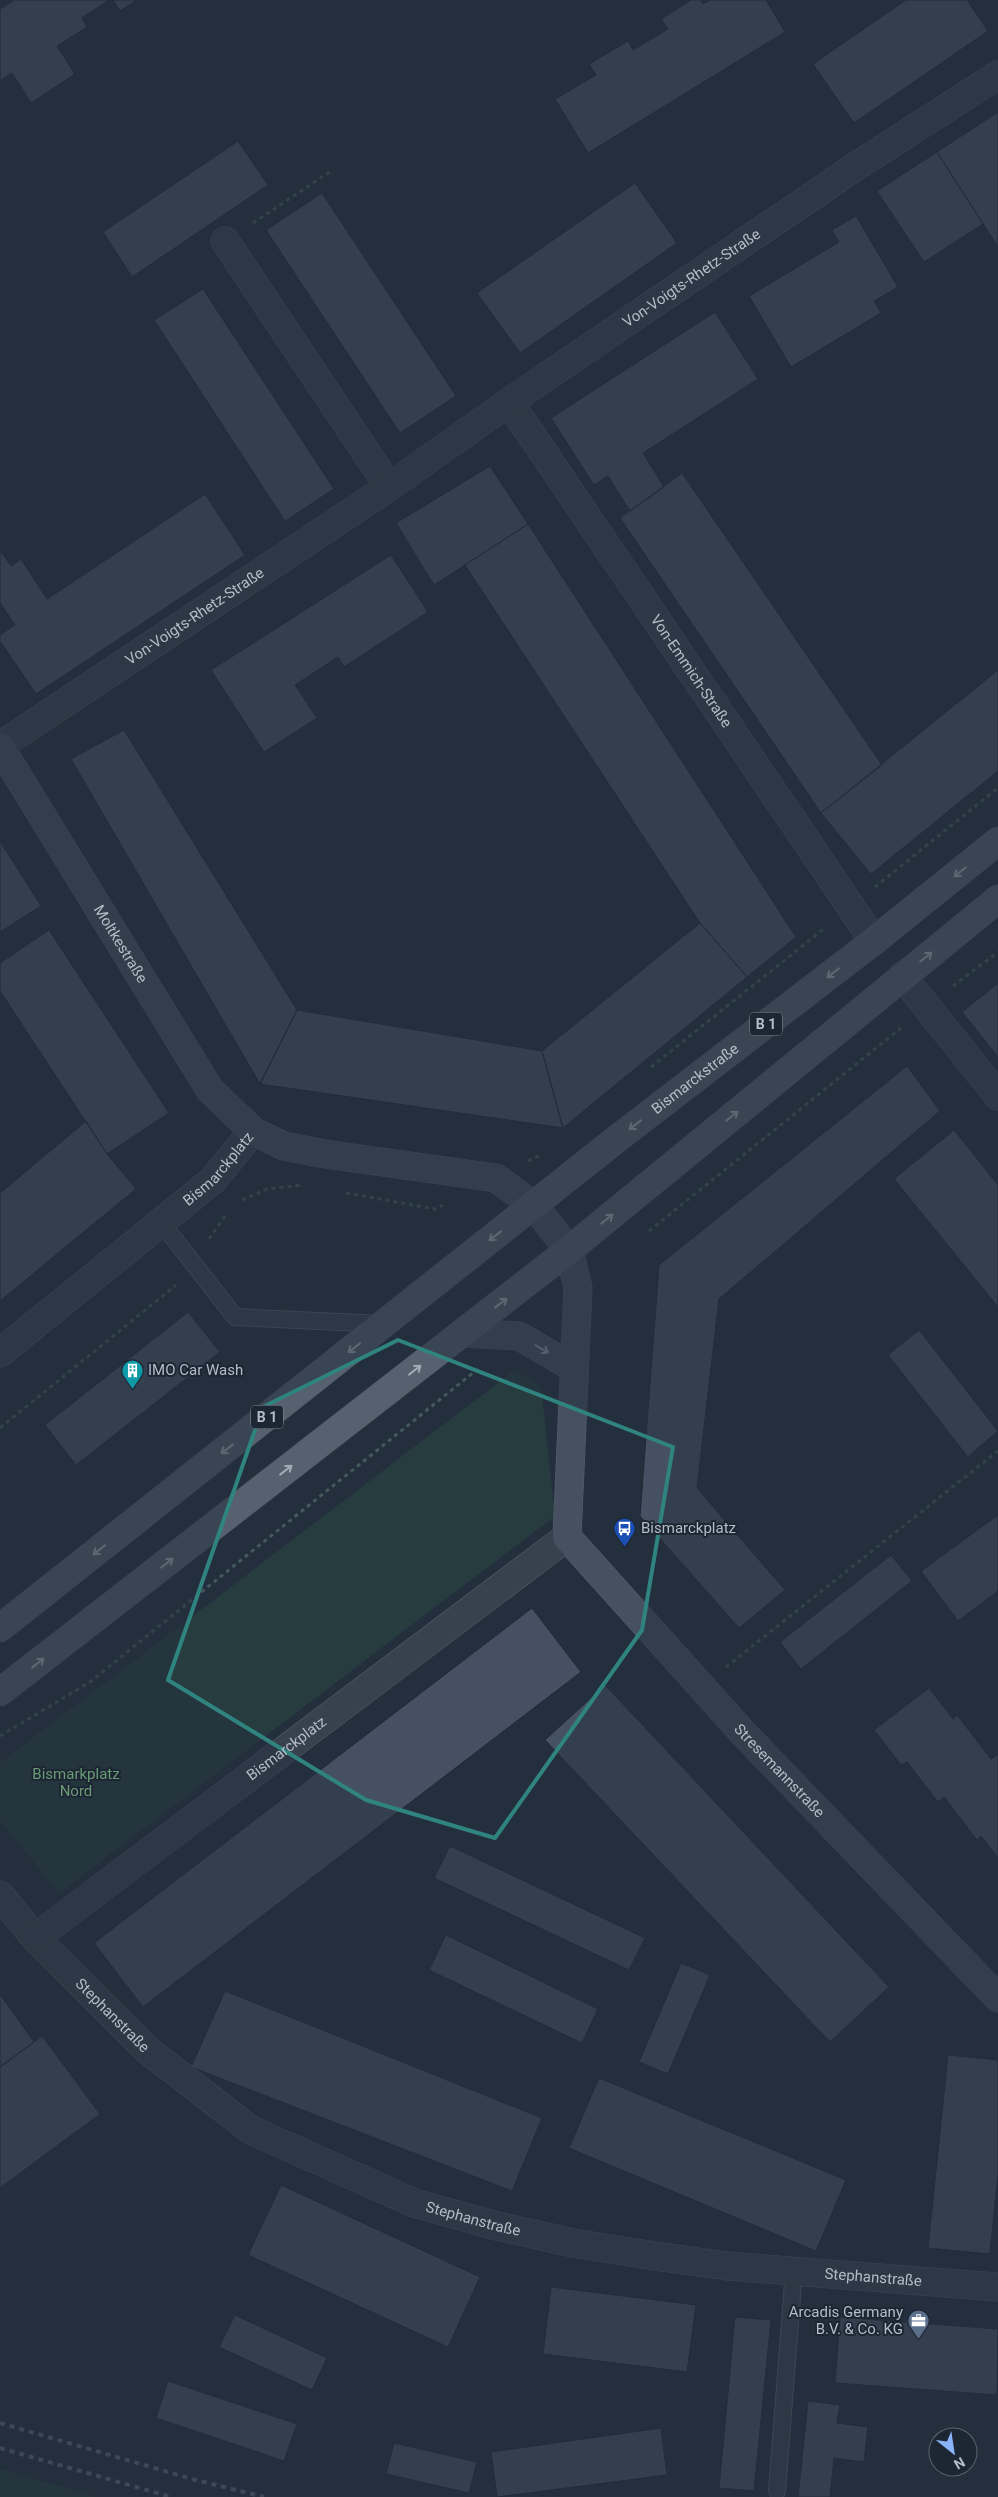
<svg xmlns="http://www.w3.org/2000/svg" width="998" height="2497" font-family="Roboto,sans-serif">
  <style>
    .green { fill: #263c3f }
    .building { fill: #455162; stroke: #1f2835 }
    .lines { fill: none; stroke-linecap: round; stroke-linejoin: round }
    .lane-casing { stroke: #565f6c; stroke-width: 18 }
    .street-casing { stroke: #565f6c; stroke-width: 29 }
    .secondary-casing { stroke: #565f6c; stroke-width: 29 }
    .primary-casing { stroke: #414a57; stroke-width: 29 }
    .path { stroke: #44595c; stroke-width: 3; stroke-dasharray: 4 4; stroke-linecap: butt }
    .lane { stroke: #38414e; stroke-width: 16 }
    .street { stroke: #38414e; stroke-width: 28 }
    .secondary { stroke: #465061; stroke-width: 28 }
    .primary { stroke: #56606e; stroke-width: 28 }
    .rail { stroke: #5a6575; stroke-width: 4; stroke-dasharray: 5 5; stroke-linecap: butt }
    .oneway { stroke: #a1aab7 }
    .oneway2 { stroke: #8e96a5 }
    .marked { fill: none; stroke: #308480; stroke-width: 4; stroke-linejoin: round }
    .labels { text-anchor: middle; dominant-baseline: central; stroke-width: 4; stroke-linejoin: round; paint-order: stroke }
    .shield { fill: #1d2633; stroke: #878f9c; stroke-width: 1 }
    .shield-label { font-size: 14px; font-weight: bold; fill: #b4bcc9 }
    .street-label { font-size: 15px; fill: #b4bcc9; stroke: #1d2633 }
    .poi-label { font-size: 15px; fill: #b4bcc9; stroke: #1d2633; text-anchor: start }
    .park-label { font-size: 15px; fill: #6b9a76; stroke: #1d2633 }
  </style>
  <rect width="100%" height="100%" fill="#242f3e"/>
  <path class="green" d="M515,1370L541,1386L555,1516L59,1893L0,1821V1763Z
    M0,2469L98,2497H0Z"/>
  <path class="building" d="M14,0H109L82,18L87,27L57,46L75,74L31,103L12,73L0,81V9Z
    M113,0H137L120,11Z
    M691,0H701L703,4L710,0H766L785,32L588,153L555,99L596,75L589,64L628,41L633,50L668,29L661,19Z
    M906,0H967L988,31L854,123L813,64Z
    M998,112V247L937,152Z
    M238,141L268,185L132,277L103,232Z
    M937,152L983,224L924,262L877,191Z
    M635,183L677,243L520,353L477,293Z
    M322,193L456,396L400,433L266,230Z
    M856,216L898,287L874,301L881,313L791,367L749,296L839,242L832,230Z
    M203,289L334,489L285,521L154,320Z
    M715,312L758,379L643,453L664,487L630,511L608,476L594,485L551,418Z
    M490,466L528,524L434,585L396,523Z
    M682,473L882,765L821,813L620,518Z
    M205,494L245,555L36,694L0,641V635L15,625L0,603V550L11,566L21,559L47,599Z
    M528,524L796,937L747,977L700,923L465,565Z
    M391,555L428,612L344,667L338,657L295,685L317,718L264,752L211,670Z
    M998,670V771L871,874L821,813Z
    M124,730L297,1010L260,1084L71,759Z
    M0,841L41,906L0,932Z
    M700,923L747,977L563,1128L542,1051Z
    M49,930L169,1113L107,1154L0,991V963Z
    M998,983V1057L962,1012Z
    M297,1010L542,1051L563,1128L260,1084Z
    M907,1066L940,1111L719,1299L697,1488L785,1590L739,1628L640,1516L659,1265Z
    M86,1121L107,1154L136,1189L0,1301V1193Z
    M954,1130L998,1185V1307L894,1179Z
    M188,1312L220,1352L76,1465L45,1425Z
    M919,1330L998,1431L968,1457L888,1355Z
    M998,1515V1591L958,1621L921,1571Z
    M891,1555L912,1581L801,1669L780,1642Z
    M532,1608L581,1672L143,2007L94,1943Z
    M605,1685L889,1987L830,2042L545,1740Z
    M929,1688L953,1719L957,1715L991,1759L998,1754V1858L981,1836L977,1840L944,1797L938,1802L907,1762L901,1765L874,1730Z
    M450,1846L645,1938L629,1970L434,1878Z
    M446,1935L598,2009L582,2043L429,1970Z
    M681,1963L710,1975L668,2074L639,2062Z
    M225,1991L542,2118L512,2191L191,2067Z
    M0,1994L34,2042L0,2067Z
    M42,2036L100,2114L0,2188V2067Z
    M948,2055L998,2060V2174L990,2254L928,2248Z
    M599,2078L846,2180L816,2251L569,2148Z
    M281,2185L480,2277L448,2347L248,2255Z
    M551,2287L696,2305L687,2372L543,2354Z
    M235,2315L327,2358L312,2390L219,2347Z
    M735,2317L771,2320L754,2491L719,2488Z
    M840,2317L998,2329L997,2395L835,2383Z
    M168,2381L297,2424L284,2461L156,2418Z
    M808,2401L840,2405L837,2423L868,2427L864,2462L834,2458L830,2497H798Z
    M661,2428L667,2475L497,2497L491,2452Z
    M394,2443L477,2462L469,2493L386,2474Z"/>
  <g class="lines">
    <defs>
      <path id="lane" d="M161,1222L235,1317L384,1324
        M777,2491L794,2270"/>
      <g id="street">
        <path d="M225,241L389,487"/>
        <path id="s1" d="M509,402L874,941"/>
        <path id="s2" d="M0,746L389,487L509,402L855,167L998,75"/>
        <path d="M902,976L998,1096"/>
        <path id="s3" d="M0,1353L213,1180L253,1131"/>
        <path id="s4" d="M0,1895L35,1938L146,2049L251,2130L414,2203L497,2226L573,2243L655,2256L727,2266L998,2287"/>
        <path id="s5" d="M35,1938L567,1537"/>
      </g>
      <g id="secondary">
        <path id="s6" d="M0,747L210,1090L253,1131L284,1146L325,1154L496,1178L534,1206L569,1250L578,1288L567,1537L744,1734L998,1998"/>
        <path d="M462,1333L519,1336L574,1368"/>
      </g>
      <g id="primary">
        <path id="s7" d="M0,1628L618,1138L874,941L998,841"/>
        <path d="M0,1692L569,1250L998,899"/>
      </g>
    </defs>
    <use href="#lane" class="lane-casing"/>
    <use href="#street" class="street-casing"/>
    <use href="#secondary" class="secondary-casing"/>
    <use href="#primary" class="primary-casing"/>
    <path class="path" d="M253,223L331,171
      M875,887L998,788
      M953,986L998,952
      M651,1067L826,927
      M528,1161L541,1155
      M346,1193L435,1209L443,1205
      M242,1200L267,1189L303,1185
      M649,1231L901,1028
      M209,1239L227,1213
      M0,1428L176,1285
      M726,1667L998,1451
      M0,1736L90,1682L479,1368"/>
    <use href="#lane" class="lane"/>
    <use href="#street" class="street"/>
    <use href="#secondary" class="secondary"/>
    <use href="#primary" class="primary"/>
    <path class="rail" d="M0,2423L192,2479L264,2497
      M0,2448L171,2497"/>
  </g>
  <defs><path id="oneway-shaft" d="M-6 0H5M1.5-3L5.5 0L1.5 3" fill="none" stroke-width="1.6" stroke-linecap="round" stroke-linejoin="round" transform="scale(1.25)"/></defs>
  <g class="oneway">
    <use href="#oneway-shaft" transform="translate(960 872) rotate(141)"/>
    <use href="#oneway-shaft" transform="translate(926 957) rotate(-39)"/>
    <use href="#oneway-shaft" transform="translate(833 973) rotate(142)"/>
    <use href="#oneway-shaft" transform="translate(732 1116) rotate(-39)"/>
    <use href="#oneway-shaft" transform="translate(635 1125) rotate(142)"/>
    <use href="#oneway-shaft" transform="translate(607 1219) rotate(-39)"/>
    <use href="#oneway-shaft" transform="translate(495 1236) rotate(142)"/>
    <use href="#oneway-shaft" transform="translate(501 1303) rotate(-38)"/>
    <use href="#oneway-shaft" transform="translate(354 1348) rotate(142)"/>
    <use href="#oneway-shaft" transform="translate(415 1370) rotate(-38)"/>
    <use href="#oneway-shaft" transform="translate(227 1449) rotate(142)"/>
    <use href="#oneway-shaft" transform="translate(286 1470) rotate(-38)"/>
    <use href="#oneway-shaft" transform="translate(99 1550) rotate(142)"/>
    <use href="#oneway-shaft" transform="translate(167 1563) rotate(-38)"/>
    <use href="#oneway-shaft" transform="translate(38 1663) rotate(-38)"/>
  </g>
  <use class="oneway2" href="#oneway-shaft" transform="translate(542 1349) rotate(30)"/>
  <path d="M0 0H998V2497H0ZM398,1340L673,1447L642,1630L495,1838L366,1800L168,1680L263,1407Z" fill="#242f3e" fill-opacity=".55" fill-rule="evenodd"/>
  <path class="marked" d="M398,1340L673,1447L642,1630L495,1838L366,1800L168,1680L263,1407Z"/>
  <defs>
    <symbol id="building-pin" viewBox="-11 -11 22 30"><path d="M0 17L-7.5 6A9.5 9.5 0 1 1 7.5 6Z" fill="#0f9aa8" stroke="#1d2633"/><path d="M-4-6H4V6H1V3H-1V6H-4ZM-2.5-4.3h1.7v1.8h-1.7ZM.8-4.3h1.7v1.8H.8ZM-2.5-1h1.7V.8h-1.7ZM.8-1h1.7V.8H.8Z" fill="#fff"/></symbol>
    <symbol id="bus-pin" viewBox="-11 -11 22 30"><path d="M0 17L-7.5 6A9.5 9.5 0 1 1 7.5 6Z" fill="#1a4fb4" stroke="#1d2633"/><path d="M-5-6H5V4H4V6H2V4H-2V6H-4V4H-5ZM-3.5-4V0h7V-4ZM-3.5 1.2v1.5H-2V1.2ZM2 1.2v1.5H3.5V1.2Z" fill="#fff"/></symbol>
    <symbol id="office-pin" viewBox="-11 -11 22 30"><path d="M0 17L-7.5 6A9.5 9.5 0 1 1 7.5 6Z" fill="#5c6f8a" stroke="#1d2633"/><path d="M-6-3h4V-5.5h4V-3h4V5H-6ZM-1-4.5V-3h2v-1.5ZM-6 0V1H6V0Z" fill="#fff"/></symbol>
  </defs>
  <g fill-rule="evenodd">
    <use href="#building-pin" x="120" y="1358" width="25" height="34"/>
    <use href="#bus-pin" x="612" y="1516" width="25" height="34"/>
    <use href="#office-pin" x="906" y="2308" width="25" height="34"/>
  </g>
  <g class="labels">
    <g class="shield">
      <rect x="750" y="1012.5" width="32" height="23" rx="4"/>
      <rect x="251" y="1405.5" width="32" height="23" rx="4"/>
    </g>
    <g class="shield-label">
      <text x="766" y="1024">B 1</text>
      <text x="267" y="1417">B 1</text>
    </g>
    <g class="street-label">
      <text stroke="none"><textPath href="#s2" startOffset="835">Von-Voigts-Rhetz-Straße</textPath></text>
      <text stroke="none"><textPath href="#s2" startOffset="234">Von-Voigts-Rhetz-Straße</textPath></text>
      <text stroke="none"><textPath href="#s1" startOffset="325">Von-Emmich-Straße</textPath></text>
      <text stroke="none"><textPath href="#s6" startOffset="231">Moltkestraße</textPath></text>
      <text stroke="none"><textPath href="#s7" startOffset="886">Bismarckstraße</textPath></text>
      <text stroke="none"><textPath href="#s3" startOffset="286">Bismarckplatz</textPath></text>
      <text stroke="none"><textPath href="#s5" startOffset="315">Bismarckplatz</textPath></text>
      <text stroke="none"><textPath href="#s6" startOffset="1418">Stresemannstraße</textPath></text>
      <text stroke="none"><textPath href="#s4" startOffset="165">Stephanstraße</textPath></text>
      <text stroke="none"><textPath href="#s4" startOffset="585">Stephanstraße</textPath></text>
      <text stroke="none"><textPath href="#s4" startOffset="990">Stephanstraße</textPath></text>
    </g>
    <g class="poi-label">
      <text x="148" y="1370">IMO Car Wash</text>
      <text x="641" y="1528">Bismarckplatz</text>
      <text x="903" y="2312" text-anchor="end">Arcadis Germany<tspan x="903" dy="17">B.V. &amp; Co. KG</tspan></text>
    </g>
    <g class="park-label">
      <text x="76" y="1774">Bismarkplatz<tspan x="76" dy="17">Nord</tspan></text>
    </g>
  </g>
  <g transform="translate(953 2452) rotate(150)"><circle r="24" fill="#1d2633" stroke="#59626f"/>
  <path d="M0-4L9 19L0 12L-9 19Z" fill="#8ab4f8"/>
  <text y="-8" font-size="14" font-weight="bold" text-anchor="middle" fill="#b4bcc9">N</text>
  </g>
</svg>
